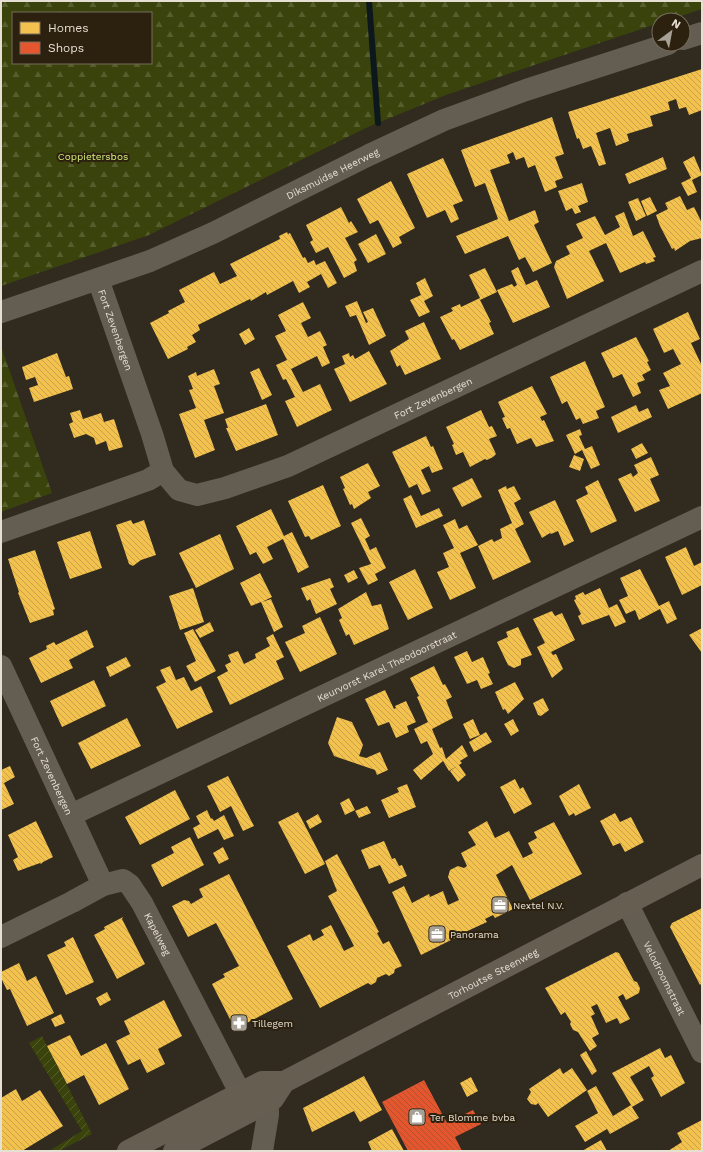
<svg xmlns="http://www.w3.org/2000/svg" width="703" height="1152" font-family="'Work Sans',sans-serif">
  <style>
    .forest { fill: url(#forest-firs); fill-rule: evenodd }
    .garden { fill: url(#garden-furrows) }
    .homes { fill: url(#homes-back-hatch) }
    .shops { fill: url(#shops-back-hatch) }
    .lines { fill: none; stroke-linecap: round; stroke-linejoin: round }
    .stream { stroke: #0d181c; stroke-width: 6 }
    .street { stroke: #645d52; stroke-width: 22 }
    .secondary { stroke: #655e51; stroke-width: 22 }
    .labels { text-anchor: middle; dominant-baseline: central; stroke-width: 4; stroke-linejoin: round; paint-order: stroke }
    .park-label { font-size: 10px; fill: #d3ed7c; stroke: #2c210f }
    .street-label { font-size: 10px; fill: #e6dfd4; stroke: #2c210f }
    .poi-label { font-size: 10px; fill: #e6dfd4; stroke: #2c210f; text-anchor: start }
  </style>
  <defs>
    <pattern id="forest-firs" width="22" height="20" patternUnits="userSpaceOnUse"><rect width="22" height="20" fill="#3a430b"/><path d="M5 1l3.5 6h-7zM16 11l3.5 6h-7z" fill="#565e2e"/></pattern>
    <pattern id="garden-furrows" width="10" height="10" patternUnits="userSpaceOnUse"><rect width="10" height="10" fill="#3a430b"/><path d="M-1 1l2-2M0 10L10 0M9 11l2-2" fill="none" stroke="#565e2e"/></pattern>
    <pattern id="homes-back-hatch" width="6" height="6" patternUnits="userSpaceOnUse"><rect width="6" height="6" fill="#f2c14e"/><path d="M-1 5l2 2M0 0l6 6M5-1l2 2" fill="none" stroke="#c7a24a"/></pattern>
    <pattern id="shops-back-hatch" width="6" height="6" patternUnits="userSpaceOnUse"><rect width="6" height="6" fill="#e4572e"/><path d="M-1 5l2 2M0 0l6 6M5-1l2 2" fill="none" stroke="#b45133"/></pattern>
  </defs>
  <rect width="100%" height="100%" fill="#302a1f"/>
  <path class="forest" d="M1,1H702V9L669,20H659V23L446,95L368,127L149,235L1,286ZM13,13H151V63H13Z
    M1,346L52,493L1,512Z"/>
  <path class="garden" d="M42,1036L92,1134L59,1151H49L82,1131L29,1043Z"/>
  <path class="homes" d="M702,69V110L689,115L686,107L679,109L676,99L668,102L670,110L650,116L653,126L627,134L629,141L616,146L610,128L596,133L606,164L599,166L591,146L583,149L579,138L577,139L568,112Z
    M552,117L564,154L555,157L563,178L555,181L557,187L545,192L535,165L528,168L524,157L516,160L513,152L507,155L510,163L490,170L509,221L535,210L539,222L534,225L552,263L533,272L525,257L519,260L508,236L465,254L456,236L498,219L485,183L475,187L461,150Z
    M694,156L702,175L692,180L697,192L688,196L681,183L691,178L683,162Z
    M663,157L667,169L629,184L625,174Z
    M443,158L463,201L453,205L459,219L451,223L445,210L427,218L407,174Z
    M391,181L415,228L399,237L402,243L393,248L378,220L370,224L357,199Z
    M582,183L588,202L578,206L581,212L575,214L572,208L566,211L558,191Z
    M680,196L687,210L694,207L702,223V238L690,241L675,251L674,248L672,249L660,226L656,215L668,209L665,203Z
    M650,197L657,211L647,216L641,201Z
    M638,198L646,216L636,221L628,202Z
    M341,207L349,223L351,221L358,232L345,238L357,260L354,262L357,271L344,278L328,247L316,253L310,242L313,240L306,225Z
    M624,212L633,236L643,231L656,257L653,258L655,261L646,264L645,262L620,273L606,243L589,251L604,281L567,299L554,267L556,261L570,254L566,246L583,238L576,224L595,216L605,235L620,227L615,216Z
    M287,232L288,234L290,233L303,258L305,257L308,263L314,260L316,265L325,261L337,283L328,288L321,274L307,282L310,287L299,293L293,281L267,295L266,292L251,301L250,299L198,325L200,330L192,335L196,342L187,347L188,349L168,359L150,323L169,313L168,311L185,302L179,290L214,272L220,284L237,276L230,264L280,239L279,236Z
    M376,234L386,254L368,263L358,244Z
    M518,267L526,285L537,280L550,307L513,323L497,290L512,284L514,287L517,285L511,271Z
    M485,268L497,292L480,300L491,322L489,323L494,334L460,350L454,339L452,340L440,317L453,311L451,308L460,304L461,307L480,298L469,275Z
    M425,278L433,296L424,301L430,312L419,317L410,300L421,295L416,283Z
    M357,301L366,323L368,322L363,312L373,308L386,336L369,345L356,315L350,317L345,306Z
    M303,302L311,318L301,323L308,337L320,331L327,345L323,347L330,363L322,367L317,356L291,369L303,392L320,384L332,410L297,427L285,401L295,397L286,379L283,380L276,365L287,360L275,336L286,331L278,315Z
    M688,312L700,339L691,343L702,366V393L668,409L659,390L670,386L663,373L681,364L673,349L664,353L653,329Z
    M424,322L441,359L405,375L400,365L397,367L390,351L409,339L405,331Z
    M249,328L255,339L245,345L239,334Z
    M636,337L649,361L647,362L651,370L642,375L645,380L637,383L641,393L633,397L622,374L613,378L601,353Z
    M369,351L387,384L350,402L334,369L345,364L342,356L349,353L350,357L353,355L355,359Z
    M57,353L66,377L69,376L73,389L34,402L29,388L38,385L35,377L26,380L22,367Z
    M585,361L605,407L596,411L599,418L583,424L580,418L576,420L567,401L562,404L550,377Z
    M259,368L272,395L262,400L250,372Z
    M214,369L220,384L214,386L224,413L204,420L215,450L195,458L179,414L196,408L189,390L193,389L188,376L196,372L197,376Z
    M532,386L547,414L540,417L542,421L544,420L554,441L536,447L531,438L517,444L510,428L507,429L502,418L505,417L498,402Z
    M266,404L278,435L236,451L226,428H228L225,419Z
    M636,405L639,412L648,408L652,417L618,433L611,417Z
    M80,410L83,419L101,413L104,422L114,419L123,447L109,451L106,441L96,445L94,438L86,434L74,438L69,424L73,422L70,413Z
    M481,410L489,427L492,426L497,436L489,439L496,454L493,457L487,460L485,459L470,467L463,452L456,455L452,445L454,444L446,427Z
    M580,429L582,435L579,436L585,449L592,446L600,465L591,469L582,450L575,454L566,435Z
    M426,436L431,447L433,446L443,469L432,473L429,466L421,470L431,491L422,495L417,484L409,488L392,452Z
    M642,443L648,453L636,459L631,449Z
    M574,455L584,459L580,471L569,467Z
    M651,457L659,475L650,479L660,501L635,512L618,479L631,473L633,477L638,473L634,465Z
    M368,463L380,486L368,492L371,498L354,509L352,504L350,505L343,489L345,488L340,477Z
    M472,478L482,497L462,507L452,488Z
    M598,480L617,521L591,533L576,500L588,494L585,487Z
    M323,485L341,526L311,540L309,536L305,537L288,501Z
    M506,486L507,489L514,486L521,499L514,503L524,524L515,529L531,562L493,580L478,546L492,539L494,542L502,538L500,529L512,523L498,490Z
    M411,495L421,516L439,508L443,516L416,528L403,499Z
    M555,500L574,541L564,546L558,531L551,534L550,533L542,538L529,512Z
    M271,509L284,536L292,532L309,567L298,573L283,539L267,547L273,559L263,564L256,552L250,555L236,526Z
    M361,518L370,536L365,539L370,550L376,547L386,568L375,574L378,580L368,585L359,568L371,564L351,523Z
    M455,519L459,529L467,525L478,545L460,553L476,588L450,600L437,572L449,567L443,553L454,548L443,525Z
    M131,520L133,524L144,520L156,555L141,560L133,566L129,564L116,525Z
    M90,531L102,568L70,579L57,542Z
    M220,534L234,569L196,588L179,553Z
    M686,547L694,566L702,562V585L682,595L665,557Z
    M35,550L55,609L53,610L54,615L30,623L18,593L19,592L8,559Z
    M415,569L433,608L408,620L389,582Z
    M640,569L659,606L669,601L677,619L667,624L660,609L639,620L635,610L626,614L619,600L628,596L620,578Z
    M354,570L358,578L348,583L344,575Z
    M260,573L272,597L262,602L271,599L283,627L274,632L261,602L251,606L240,583Z
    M330,578L334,587L330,589L337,604L316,614L310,599L307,601L301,588Z
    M193,588L204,622L180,630L169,596Z
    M600,588L609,608L617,604L626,622L615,627L609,615L582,625L578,616L581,614L574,600L576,599L575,596L583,592L585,595Z
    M366,592L372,606L381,604L389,629L354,645L349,634L346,636L339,620L342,618L338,609Z
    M552,611L555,616L562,613L575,640L551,652L553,655L556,654L563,669L552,678L537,647L545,643L533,619Z
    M320,617L337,654L300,672L285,642L305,633L302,626Z
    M210,622L214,631L200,638L195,630Z
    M518,627L532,655L521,659V665L514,668L508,665L497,642L508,637L506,632Z
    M702,628V653L689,635Z
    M193,629L216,671L195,682L186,666L196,661L184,633Z
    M87,630L94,647L69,660L73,668L41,683L29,658L47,649L46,646L54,642L56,645Z
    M273,634L284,657L276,661L284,679L230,705L217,677L228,671L225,665L231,662L228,655L238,651L244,664L256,658L255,654L270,646L266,638Z
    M467,651L472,662L483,657L490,673L488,674L493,684L481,689L477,680L467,684L454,657Z
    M126,657L131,666L110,677L106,667Z
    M170,666L176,680L184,677L191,691L201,686L213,712L177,729L156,687L166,682L160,670Z
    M434,666L443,685L445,684L452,697L446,700L453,718L432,729L440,748L442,747L446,759L462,745L468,756L460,761L462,763L459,765L466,775L458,782L450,771L457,766L449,771L443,761L421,780L413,770L433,754L427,741L421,744L414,729L428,722L417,697L419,696L410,678Z
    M94,680L106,706L62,727L50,701Z
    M515,682L524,699L508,714L505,709L503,710L495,692Z
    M385,690L394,709L396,708L395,706L406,701L416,722L407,726L409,732L396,738L389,722L378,726L365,699Z
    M543,698L549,710L541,716L538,715L533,703Z
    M337,717L352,722L363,745L359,756L366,758L380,752L388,770L377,775L375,770L334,756L328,743Z
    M127,718L141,746L91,769L78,743Z
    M473,719L480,735L470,739L463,724Z
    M513,719L519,731L511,736L504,724Z
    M486,732L492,742L474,752L469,742Z
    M10,766L15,777L4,783L14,804L1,810V770Z
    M228,776L254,826L243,831L231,806L220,812L207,786Z
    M515,779L520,789L523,787L532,804L514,814L500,787Z
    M407,784L416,807L389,818L381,800L399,792L397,788Z
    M579,784L591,808L575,816L574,813L569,816L559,796Z
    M175,790L190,819L140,845L125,817Z
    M349,798L355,810L345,815L340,803Z
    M367,806L371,813L359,818L355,811Z
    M207,810L211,819L212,818L214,821L224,815L234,836L224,840L218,829L198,839L193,828L200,824L196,816Z
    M298,812L325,864L305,874L278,822Z
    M615,813L620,822L631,817L644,842L625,852L620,843L613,846L600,821Z
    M318,814L322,822L310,829L306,821Z
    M36,821L53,857L43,862L41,864L40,863L18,871L13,860L18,857L8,835Z
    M487,821L495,838L509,831L523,858L533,853L528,843L537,838L534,832L554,822L582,874L530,900L512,865L496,875L513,909L495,918L493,915L485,919L487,922L461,934V935L421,955L392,892L404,886L412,903L429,894L430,897L443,891L448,905L459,900L448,877L450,870L458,866L464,868L467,866L461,853L476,845L468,832Z
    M190,837L204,865L162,887L151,865L174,853L171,847Z
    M384,841L392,859L395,858L399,866L402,865L407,876L389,884L380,865L369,869L361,850Z
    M223,847L229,859L219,864L213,853Z
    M337,854L379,932L377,933L383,944L389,941L402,966L395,969L394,973L389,976L386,974L377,978L376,982L371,985L368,983L320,1008L287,946L310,934L313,941L324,935L321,930L331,925L344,951L354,946L328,896L337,891L325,861Z
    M229,874L293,999L235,1029L212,984L225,977L223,974L239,966L216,923L188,937L172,906L184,900L189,901L191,904L203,897L199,889Z
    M702,908V983L700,985L670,927L672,923Z
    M123,917L122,919L145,964L117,979L94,935L105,929L104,927Z
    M73,937L94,982L66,995L47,955L66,946L64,942Z
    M616,952L619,953L634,981L637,982L640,988L639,993L626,1000L623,994L618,997L630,1019L620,1024L617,1018L606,1023L597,1004L591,1007L595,1014L591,1016L599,1034L592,1038L597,1046L590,1051L578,1032L573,1030L570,1024L571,1022L565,1012L561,1015L545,988Z
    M19,963L27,981L36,976L54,1013L27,1026L10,989L7,990L1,978V972Z
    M107,992L111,1000L100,1006L96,998Z
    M164,1000L182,1036L158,1049L165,1064L147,1073L140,1059L128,1065L116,1041L130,1034L124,1021Z
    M61,1014L65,1023L55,1027L51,1019Z
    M70,1035L81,1056L106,1043L129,1089L99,1105L84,1075L67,1084L47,1046Z
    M660,1048L665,1058L671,1055L685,1083L661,1097L651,1078L654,1076L649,1066L630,1077L644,1100L632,1107L639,1118L610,1134L607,1129L585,1142L575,1126L598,1113L587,1091L596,1086L613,1116L631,1105L612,1073Z
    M586,1051L597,1071L592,1075L580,1055Z
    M560,1068L563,1074L572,1068L587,1090L548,1117L538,1103L536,1105L531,1104L527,1099L531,1092L529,1089Z
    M364,1076L382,1110L360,1122L354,1111L312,1132L303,1108Z
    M471,1077L478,1091L467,1097L460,1083Z
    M16,1089L22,1101L40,1090L63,1126L22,1151H1V1098Z
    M702,1120V1151H668L682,1142L677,1133Z
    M392,1129L404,1151H372L368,1142Z
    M601,1140L607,1151H582Z"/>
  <path class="shops" d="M424,1080L447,1123L473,1110L481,1124L455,1137L462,1151H408L382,1102Z"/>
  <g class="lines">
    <path class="stream" d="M369,1L378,123"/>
    <g class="street">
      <path d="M683,39L702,33"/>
      <path id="s1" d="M98,279L152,434L163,471L179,490L197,495L225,488L288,466L702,271"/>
      <path id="s2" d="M1,312L150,261L213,233L369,155L444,120L526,90L668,44"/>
      <path d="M1,532L148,480L163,471"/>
      <path id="s3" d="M1,666L103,885"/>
      <path id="s4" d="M71,815L702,517"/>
      <path id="s5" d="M627,903L702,1052"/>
      <path id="s6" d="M1,937L72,902L103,885L123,880L130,885L142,903L249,1110"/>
      <path d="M260,1087L268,1102V1115L262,1151"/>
    </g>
    <g class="secondary">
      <path id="s7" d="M128,1151L262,1082H284L702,865"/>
      <path d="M174,1151L268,1102L273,1099L284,1082"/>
    </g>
  </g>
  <defs>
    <symbol id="office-square" viewBox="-11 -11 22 22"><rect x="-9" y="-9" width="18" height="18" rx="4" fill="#a6a095" stroke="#2c210f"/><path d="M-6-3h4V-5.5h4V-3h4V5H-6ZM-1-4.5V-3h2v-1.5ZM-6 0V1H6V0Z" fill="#fff"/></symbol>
    <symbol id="pharmacy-square" viewBox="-11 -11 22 22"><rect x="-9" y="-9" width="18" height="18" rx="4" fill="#a6a095" stroke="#2c210f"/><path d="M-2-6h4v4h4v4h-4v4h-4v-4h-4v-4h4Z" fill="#fff"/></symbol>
    <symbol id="shop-square" viewBox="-11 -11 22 22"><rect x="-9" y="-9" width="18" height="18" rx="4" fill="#a6a095" stroke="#2c210f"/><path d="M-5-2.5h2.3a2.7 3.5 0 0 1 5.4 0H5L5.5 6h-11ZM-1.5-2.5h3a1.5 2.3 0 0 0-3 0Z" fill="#fff"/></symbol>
  </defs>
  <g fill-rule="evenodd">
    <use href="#office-square" x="490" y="895" width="20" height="20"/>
    <use href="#office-square" x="427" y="924" width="20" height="20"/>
    <use href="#pharmacy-square" x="229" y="1013" width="20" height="20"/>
    <use href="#shop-square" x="407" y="1107" width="20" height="20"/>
  </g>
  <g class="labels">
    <g class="park-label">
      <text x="93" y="156">Coppietersbos</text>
    </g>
    <g class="street-label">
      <text stroke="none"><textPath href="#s2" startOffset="360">Diksmuidse Heerweg</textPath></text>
      <text stroke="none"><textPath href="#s1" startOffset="54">Fort Zevenbergen</textPath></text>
      <text stroke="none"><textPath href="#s1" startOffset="502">Fort Zevenbergen</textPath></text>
      <text stroke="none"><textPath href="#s4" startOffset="349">Keurvorst Karel Theodoorstraat</textPath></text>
      <text stroke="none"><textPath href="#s3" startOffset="121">Fort Zevenbergen</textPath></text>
      <text stroke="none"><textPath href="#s6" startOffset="200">Kapelweg</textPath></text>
      <text stroke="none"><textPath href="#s7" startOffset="408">Torhoutse Steenweg</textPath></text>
      <text stroke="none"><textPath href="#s5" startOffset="84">Velodroomstraat</textPath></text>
    </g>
    <g class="poi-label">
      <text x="513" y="905">Nextel N.V.</text>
      <text x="450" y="934">Panorama</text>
      <text x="252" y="1023">Tillegem</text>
      <text x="430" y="1117">Ter Blomme bvba</text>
    </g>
  </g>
  <rect width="703" height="1152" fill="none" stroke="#e6dfd4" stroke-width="4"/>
  <rect x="12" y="12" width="140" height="52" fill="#2c210f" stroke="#766d5e"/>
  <rect x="20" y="22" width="20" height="12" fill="#f2c14e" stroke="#766d5e"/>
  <text x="48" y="32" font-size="12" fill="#e6dfd4">Homes</text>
  <rect x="20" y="42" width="20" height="12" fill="#e4572e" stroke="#766d5e"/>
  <text x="48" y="52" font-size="12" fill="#e6dfd4">Shops</text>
  <g transform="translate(671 32) rotate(32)"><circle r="19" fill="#2c210f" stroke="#766d5e"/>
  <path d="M0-3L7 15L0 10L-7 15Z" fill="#a6a095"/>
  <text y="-6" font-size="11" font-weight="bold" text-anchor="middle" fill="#e6dfd4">N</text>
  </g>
</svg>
